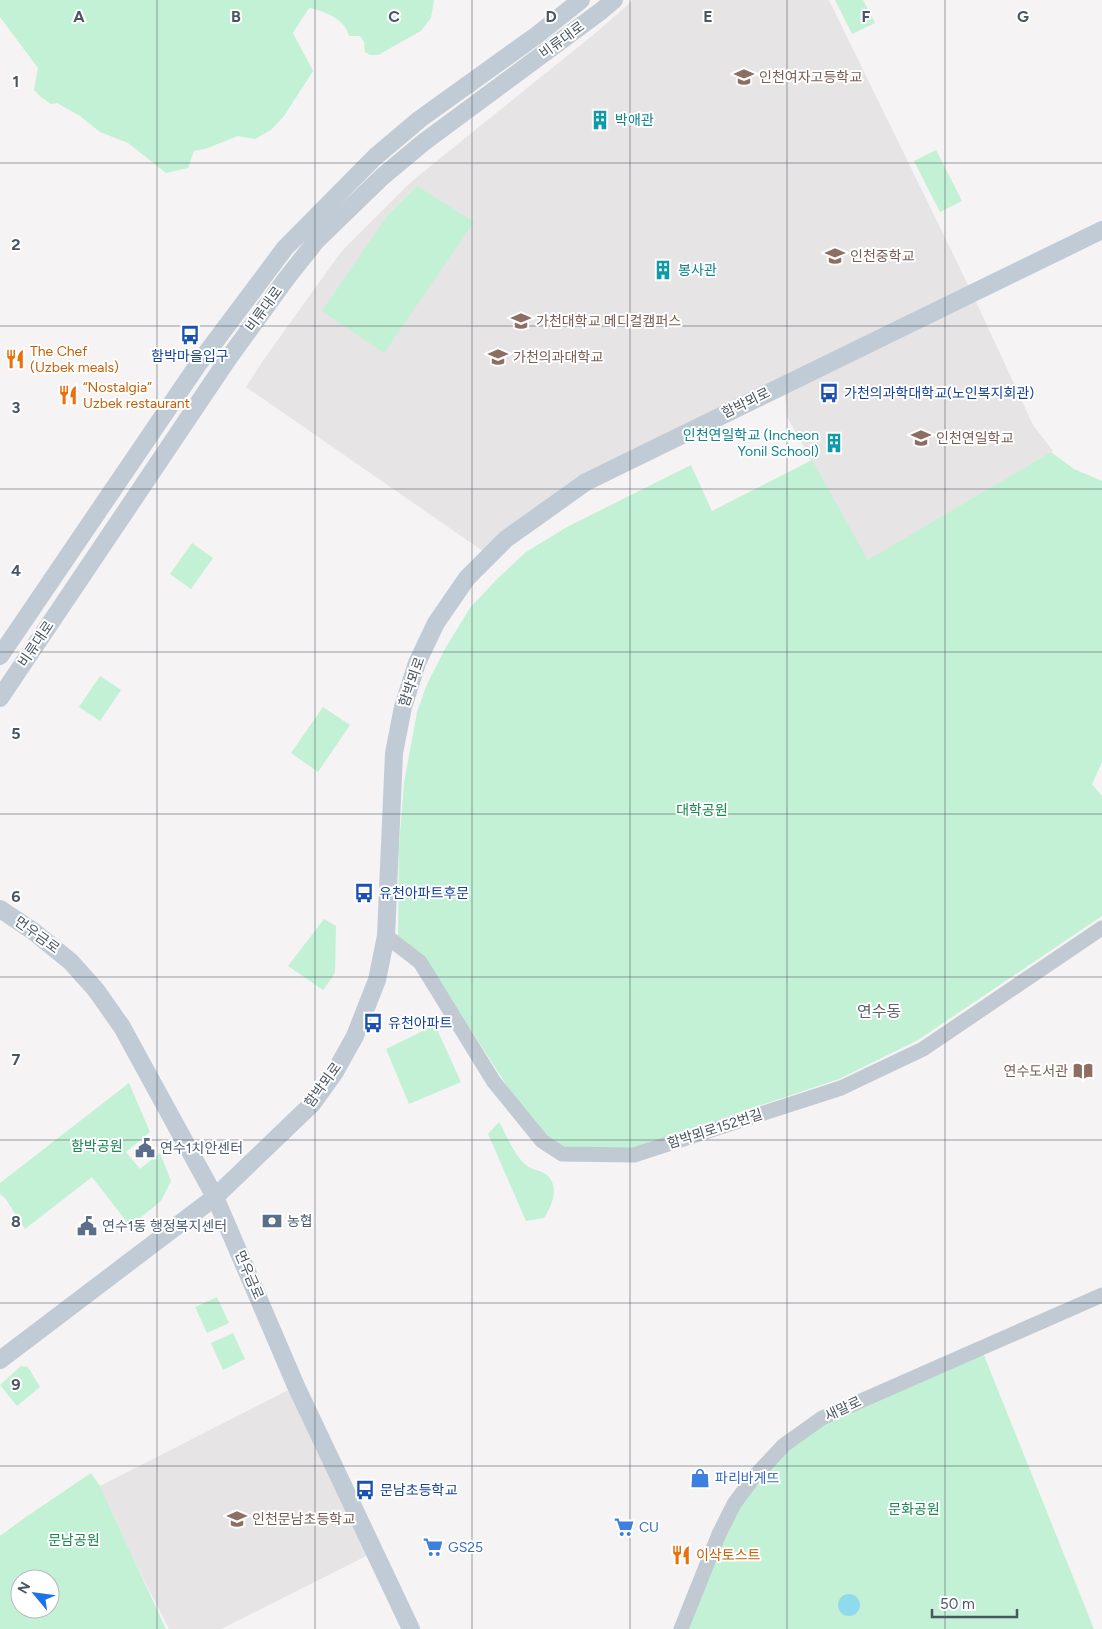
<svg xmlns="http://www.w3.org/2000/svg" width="1102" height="1629" font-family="Figtree,'Noto Sans KR',sans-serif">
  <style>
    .education { fill: #e6e4e5 }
    .green { fill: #c3f1d5; fill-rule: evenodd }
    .water { fill: #90daee }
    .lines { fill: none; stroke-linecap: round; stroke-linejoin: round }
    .tertiary { stroke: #c1cad2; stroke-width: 15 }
    .secondary { stroke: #c1cbd6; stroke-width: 18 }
    .grid { fill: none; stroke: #4a5661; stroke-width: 1; stroke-opacity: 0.55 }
    .labels { text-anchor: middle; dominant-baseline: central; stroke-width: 4; stroke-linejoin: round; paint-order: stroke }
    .street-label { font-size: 14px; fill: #4a5661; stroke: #fff }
    .education-label { font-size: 14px; fill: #785e54; stroke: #fff; text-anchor: start }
    .culture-label { font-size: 14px; fill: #0d838f; stroke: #fff; text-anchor: start }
    .food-label { font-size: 14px; fill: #c56008; stroke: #fff; text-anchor: start }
    .transit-label { font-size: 14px; fill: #164399; stroke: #fff; text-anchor: start }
    .park-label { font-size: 14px; fill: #17864f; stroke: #fff }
    .service-label { font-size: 14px; fill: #4e5e75; stroke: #fff; text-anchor: start }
    .shop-label { font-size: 14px; fill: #366cbe; stroke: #fff; text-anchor: start }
    .quarter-label { font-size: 16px; fill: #5f6368; stroke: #fff }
    .grid-label { font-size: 16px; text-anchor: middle; font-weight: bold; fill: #4a5661; stroke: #fff; stroke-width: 4; stroke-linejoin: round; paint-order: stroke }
  </style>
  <rect width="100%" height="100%" fill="#f5f3f3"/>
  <path class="education" d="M633,0H829L972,293L1033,425L1053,451L868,561L787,417L784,385L586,482L490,556L246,387L262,362L341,252L412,181L598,31Z
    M296,1386L374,1552L221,1629H169L138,1568L100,1486Z"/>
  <path class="green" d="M0,0H434L431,18L421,31L378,55H370L365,52L364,42L360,36H349C345,19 325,11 309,8L293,33L313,71L284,116L271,130L255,139L238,136L205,149L194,151L188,168L166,173L128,143L100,132L80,116L57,103L51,104L42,98L34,90L38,68L0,17Z
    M835,0H863L875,23L852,34Z
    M936,150L962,201L940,212L914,161Z
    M417,186L474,222L384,353L322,311L387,216Z
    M1051,452L1074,469L1102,481V762L1092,784L1102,796V916L918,1040L839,1079L633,1148L565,1147L545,1135L518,1103L422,954L398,937L399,846L404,783L417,712L427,684L446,647L470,608L497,579L526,552L567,527L691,465L712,511L812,460L868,560Z
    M192,543L213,558L191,589L170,574Z
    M100,676L121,690L100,721L79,707Z
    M323,707L350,725L318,772L291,753Z
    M324,919L336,926L335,973L323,990L288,966Z
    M435,1025L461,1082L409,1104L386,1049Z
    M129,1083L150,1132L126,1152L140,1169L160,1153L171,1181L161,1201L130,1226L92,1177L25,1229L5,1198L0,1194V1183Z
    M499,1122C506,1134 515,1157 526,1165C532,1170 541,1170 547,1175C560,1188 552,1205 544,1218L526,1221L488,1134Z
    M217,1297L229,1323L207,1333L195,1307Z
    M233,1333L245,1359L223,1370L211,1343Z
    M981,1348L1094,1629H681L734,1504L822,1418Z
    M21,1366L28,1367L40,1387L17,1406L0,1385Z
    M91,1473L100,1486L166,1629H0V1536L23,1519ZM20,1579H50V1609H20Z"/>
  <path class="water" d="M838 1605a11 11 0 1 1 22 0a11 11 0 1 1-22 0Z"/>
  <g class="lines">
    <path class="tertiary" d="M386,936L420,962L494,1082L542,1141L562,1154L634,1155L841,1088L923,1049L1102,928
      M681,1629L719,1534L734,1504L754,1477L784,1445L822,1418L1102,1295"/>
    <path class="secondary" d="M0,656L199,363L285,248L375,157L420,119L537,35L581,0
      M0,698L228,359L286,279L316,241L382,177L424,142L601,11L614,0
      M0,909L33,931L71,962L96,990L122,1027L215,1197L296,1386L411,1629
      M0,1360L215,1197L312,1104L335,1072L355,1036L377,980L386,936L394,753L403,707L417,663L436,623L467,578L506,539L586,482L1102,230"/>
  </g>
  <path class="grid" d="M157,0V1629M315,0V1629M472,0V1629M630,0V1629M787,0V1629M945,0V1629M0,163H1102M0,326H1102M0,489H1102M0,652H1102M0,814H1102M0,977H1102M0,1140H1102M0,1303H1102M0,1466H1102"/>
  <defs>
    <symbol id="school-bare" viewBox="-9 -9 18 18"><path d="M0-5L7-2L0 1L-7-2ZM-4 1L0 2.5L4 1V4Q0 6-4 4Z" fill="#8d6e63" stroke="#fff" stroke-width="2.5" paint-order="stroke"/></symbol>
    <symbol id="building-bare" viewBox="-9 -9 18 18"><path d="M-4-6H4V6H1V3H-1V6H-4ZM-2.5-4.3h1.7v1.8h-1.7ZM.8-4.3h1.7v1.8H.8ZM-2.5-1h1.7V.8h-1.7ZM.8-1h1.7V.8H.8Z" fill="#0f9aa8" stroke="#fff" stroke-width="2.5" paint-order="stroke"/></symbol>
    <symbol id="university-bare" viewBox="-9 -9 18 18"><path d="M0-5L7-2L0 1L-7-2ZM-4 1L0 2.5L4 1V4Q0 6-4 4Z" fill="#8d6e63" stroke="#fff" stroke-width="2.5" paint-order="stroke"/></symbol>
    <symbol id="bus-bare" viewBox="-9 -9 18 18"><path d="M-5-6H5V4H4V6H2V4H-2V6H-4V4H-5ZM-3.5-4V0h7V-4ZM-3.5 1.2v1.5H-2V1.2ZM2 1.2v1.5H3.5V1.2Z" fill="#1a4fb4" stroke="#fff" stroke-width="2.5" paint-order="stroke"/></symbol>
    <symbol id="restaurant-bare" viewBox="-9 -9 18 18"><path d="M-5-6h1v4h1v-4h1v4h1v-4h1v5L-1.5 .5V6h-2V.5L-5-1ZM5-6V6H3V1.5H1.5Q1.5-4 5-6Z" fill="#e8710a" stroke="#fff" stroke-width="2.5" paint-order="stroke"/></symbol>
    <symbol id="library-bare" viewBox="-9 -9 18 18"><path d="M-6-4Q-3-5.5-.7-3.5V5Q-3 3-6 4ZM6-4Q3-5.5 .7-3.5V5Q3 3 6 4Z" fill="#8d6e63" stroke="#fff" stroke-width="2.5" paint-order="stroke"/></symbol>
    <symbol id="civic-bare" viewBox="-9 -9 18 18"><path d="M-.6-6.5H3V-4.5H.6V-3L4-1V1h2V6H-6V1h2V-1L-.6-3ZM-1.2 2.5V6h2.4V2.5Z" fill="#5c6f8a" stroke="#fff" stroke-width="2.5" paint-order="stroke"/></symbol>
    <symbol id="bank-bare" viewBox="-9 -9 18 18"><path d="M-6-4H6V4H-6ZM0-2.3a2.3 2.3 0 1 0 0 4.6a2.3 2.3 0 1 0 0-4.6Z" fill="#5c6f8a" stroke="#fff" stroke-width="2.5" paint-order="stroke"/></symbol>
    <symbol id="shop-bare" viewBox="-9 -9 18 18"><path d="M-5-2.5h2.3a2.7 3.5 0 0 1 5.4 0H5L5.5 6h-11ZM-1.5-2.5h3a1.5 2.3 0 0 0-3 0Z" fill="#3f7fe0" stroke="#fff" stroke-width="2.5" paint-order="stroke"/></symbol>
    <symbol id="supermarket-bare" viewBox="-9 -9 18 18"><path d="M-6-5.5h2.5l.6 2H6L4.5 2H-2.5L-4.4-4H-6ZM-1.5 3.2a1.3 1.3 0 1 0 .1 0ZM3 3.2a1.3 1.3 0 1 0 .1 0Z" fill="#3f7fe0" stroke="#fff" stroke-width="2.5" paint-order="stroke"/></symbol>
  </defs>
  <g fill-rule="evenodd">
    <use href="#school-bare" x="730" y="63" width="28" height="28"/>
    <use href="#building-bare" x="586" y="106" width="28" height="28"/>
    <use href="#school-bare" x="821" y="242" width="28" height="28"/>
    <use href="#building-bare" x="649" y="256" width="28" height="28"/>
    <use href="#university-bare" x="507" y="307" width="28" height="28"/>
    <use href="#bus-bare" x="176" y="321" width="28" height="28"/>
    <use href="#university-bare" x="484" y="343" width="28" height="28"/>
    <use href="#restaurant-bare" x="1" y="345" width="28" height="28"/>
    <use href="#bus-bare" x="815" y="379" width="28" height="28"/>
    <use href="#restaurant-bare" x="54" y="381" width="28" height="28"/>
    <use href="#school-bare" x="907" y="424" width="28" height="28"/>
    <use href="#building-bare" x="820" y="429" width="28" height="28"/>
    <use href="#bus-bare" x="350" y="879" width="28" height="28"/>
    <use href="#bus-bare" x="359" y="1009" width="28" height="28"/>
    <use href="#library-bare" x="1069" y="1057" width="28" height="28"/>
    <use href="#civic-bare" x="131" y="1134" width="28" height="28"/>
    <use href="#bank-bare" x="258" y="1207" width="28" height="28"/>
    <use href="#civic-bare" x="73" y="1212" width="28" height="28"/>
    <use href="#shop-bare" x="686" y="1464" width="28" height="28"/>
    <use href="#bus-bare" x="351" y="1476" width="28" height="28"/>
    <use href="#school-bare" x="223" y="1505" width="28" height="28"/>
    <use href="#supermarket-bare" x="610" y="1513" width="28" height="28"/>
    <use href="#supermarket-bare" x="419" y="1533" width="28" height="28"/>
    <use href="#restaurant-bare" x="667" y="1541" width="28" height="28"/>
  </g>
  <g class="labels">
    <g class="street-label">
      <text transform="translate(562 40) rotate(-36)">비류대로</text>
      <text transform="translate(264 309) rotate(-54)">비류대로</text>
      <text transform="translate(746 403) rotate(-26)">함박뫼로</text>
      <text transform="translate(36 644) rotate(-56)">비류대로</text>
      <text transform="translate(412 682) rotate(-71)">함박뫼로</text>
      <text transform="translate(37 935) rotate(36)">먼우금로</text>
      <text transform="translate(323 1085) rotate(-54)">함박뫼로</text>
      <text transform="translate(715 1129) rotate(-18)">함박뫼로152번길</text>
      <text transform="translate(249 1275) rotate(67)">먼우금로</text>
      <text transform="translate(843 1409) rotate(-25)">새말로</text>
    </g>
    <g class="education-label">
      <text x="759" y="77">인천여자고등학교</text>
      <text x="850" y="256">인천중학교</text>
      <text x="536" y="321">가천대학교 메디컬캠퍼스</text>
      <text x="513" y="357">가천의과대학교</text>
      <text x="936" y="438">인천연일학교</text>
      <text x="1068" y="1071" text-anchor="end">연수도서관</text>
      <text x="252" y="1519">인천문남초등학교</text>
    </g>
    <g class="culture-label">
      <text x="615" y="120">박애관</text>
      <text x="678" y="270">봉사관</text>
      <text x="819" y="435" text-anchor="end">인천연일학교 (Incheon<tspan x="819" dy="16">Yonil School)</tspan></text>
    </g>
    <g class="food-label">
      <text x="30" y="351">The Chef<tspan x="30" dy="16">(Uzbek meals)</tspan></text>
      <text x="83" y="387">“Nostalgia”<tspan x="83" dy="16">Uzbek restaurant</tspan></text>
      <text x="696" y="1555">이삭토스트</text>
    </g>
    <g class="transit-label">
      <text x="190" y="356" text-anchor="middle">함박마을입구</text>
      <text x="844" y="393">가천의과학대학교(노인복지회관)</text>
      <text x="379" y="893">유천아파트후문</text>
      <text x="388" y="1023">유천아파트</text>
      <text x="380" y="1490">문남초등학교</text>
    </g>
    <g class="park-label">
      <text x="702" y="810">대학공원</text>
      <text x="97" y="1146">함박공원</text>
      <text x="914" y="1509">문화공원</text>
      <text x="74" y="1540">문남공원</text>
    </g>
    <g class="service-label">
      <text x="160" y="1148">연수1치안센터</text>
      <text x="287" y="1221">농협</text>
      <text x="102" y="1226">연수1동 행정복지센터</text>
    </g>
    <g class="shop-label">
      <text x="715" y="1478">파리바게뜨</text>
      <text x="639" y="1527">CU</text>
      <text x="448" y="1547">GS25</text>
    </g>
    <g class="quarter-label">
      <text x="879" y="1011">연수동</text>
    </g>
  </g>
  <g class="grid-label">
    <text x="79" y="22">A</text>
    <text x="236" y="22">B</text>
    <text x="394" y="22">C</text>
    <text x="551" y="22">D</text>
    <text x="708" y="22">E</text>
    <text x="866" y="22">F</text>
    <text x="1023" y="22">G</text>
    <text x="16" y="87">1</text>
    <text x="16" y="250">2</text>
    <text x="16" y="413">3</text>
    <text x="16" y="576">4</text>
    <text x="16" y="739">5</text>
    <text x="16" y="902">6</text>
    <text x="16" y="1065">7</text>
    <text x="16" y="1227">8</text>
    <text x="16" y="1390">9</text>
  </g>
  <g transform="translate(35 1594) rotate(299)"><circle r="24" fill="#ffffff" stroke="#b7bbc0"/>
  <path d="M0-4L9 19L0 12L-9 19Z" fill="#1a73e8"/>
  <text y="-8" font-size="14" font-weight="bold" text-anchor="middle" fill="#4a5661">N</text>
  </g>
  <path d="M932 1609v8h85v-8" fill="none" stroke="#4a5661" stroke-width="2.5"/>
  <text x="940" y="1609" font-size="15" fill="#4a5661" stroke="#ffffff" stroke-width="4" paint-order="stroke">50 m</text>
</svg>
